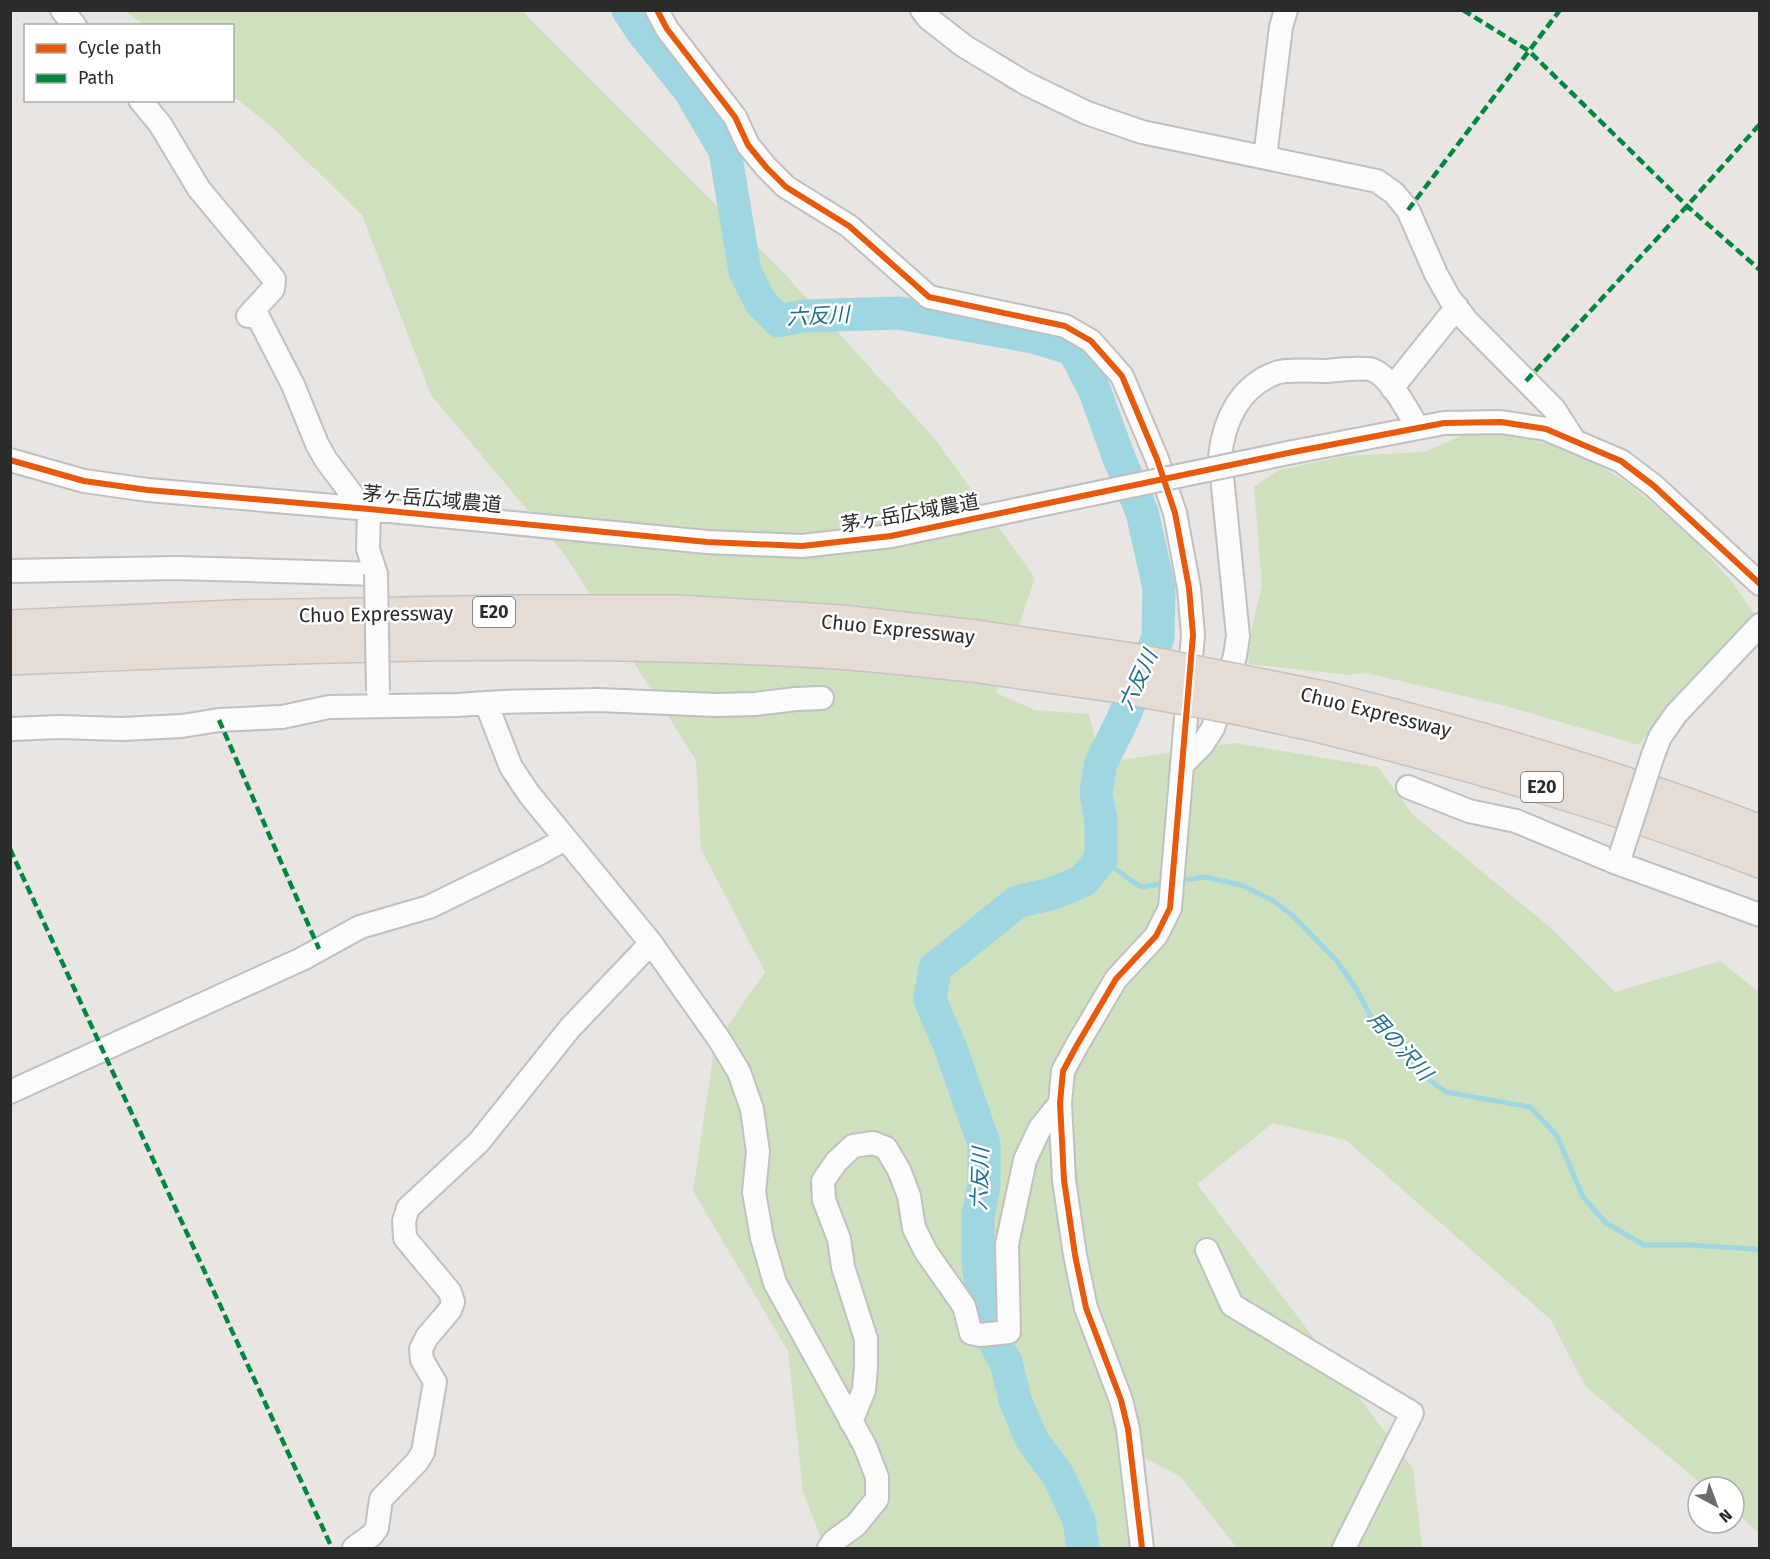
<svg xmlns="http://www.w3.org/2000/svg" width="1770" height="1559" font-family="'Fira Sans','Noto Sans JP',sans-serif">
  <style>
    .green { fill: #cfe0bf }
    .lines { fill: none; stroke-linecap: round; stroke-linejoin: round }
    .stream { stroke: #9ed6e1; stroke-width: 5 }
    .river { stroke: #9ed6e1; stroke-width: 33 }
    .minor-casing { stroke: #c1c0c0; stroke-width: 26 }
    .highway-casing { stroke: #c5c3c2; stroke-width: 36 }
    .minor { stroke: #fcfbfb; stroke-width: 22 }
    .highway { stroke: #e6dcd6; stroke-width: 33 }
    .minor-bridge-casing { stroke: #c1c0c0; stroke-width: 26; stroke-linecap: butt }
    .highway-bridge-casing { stroke: #c5c3c2; stroke-width: 36; stroke-linecap: butt }
    .minor-bridge { stroke: #fcfbfb; stroke-width: 22 }
    .highway-bridge { stroke: #e6dcd6; stroke-width: 33 }
    .quiet { stroke: #00873e; stroke-width: 4.5; stroke-dasharray: 9 4.5; stroke-linecap: butt }
    .cycleway-casing { stroke: #fff; stroke-width: 10 }
    .cycleway { stroke: #e8590c; stroke-width: 6 }
    .labels { text-anchor: middle; dominant-baseline: central; stroke-width: 5; stroke-linejoin: round; paint-order: stroke }
    .shield { fill: #fff; stroke: #6b6b6b; stroke-width: 1.5 }
    .shield-label { font-size: 18px; font-weight: bold; fill: #2b2b2b }
    .street-label { font-size: 20px; fill: #2b2b2b; stroke: #fff }
    .water-label { font-size: 21px; font-style: italic; fill: #1e708c; stroke: #fff }
  </style>
  <rect width="100%" height="100%" fill="#e8e5e2"/>
  <path class="green" d="M125,11H522L780,269L935,439L1035,578L996,693L1035,710L1089,714L1101,763L1235,743L1378,767L1412,814L1552,929L1615,992L1720,961L1759,992V1533L1734,1511V1487H1705L1585,1386L1551,1320L1346,1140L1273,1123L1197,1184L1413,1469L1422,1548H1237L1180,1476L1133,1452L1138,1548H825L803,1492L788,1351L693,1191L715,1044L765,972L701,849L696,760L565,555L431,395L362,215L272,127L233,96L232,26L144,25Z
    M1473,431L1524,437L1576,452L1628,483L1692,538L1733,583L1755,616L1689,681L1639,745L1506,706L1366,673L1349,675L1249,664L1248,644L1262,585L1254,487L1279,470L1345,456L1424,452Z"/>
  <g class="lines">
    <path class="stream" d="M1101,859L1141,887L1167,883
      M1179,881L1205,877L1241,885L1272,900L1293,916L1337,961L1357,990L1370,1015L1420,1073L1446,1092L1530,1107L1557,1136L1583,1197L1606,1223L1644,1245H1687L1755,1249L1760,1251"/>
    <path class="river" d="M628,10L644,34L690,91L725,151L745,272L761,303L779,321L802,316L899,313L1033,337L1073,349L1094,389L1119,458L1142,512L1159,588L1158,638L1121,723L1101,763L1096,793L1101,820V859L1083,881L1054,893L1017,902L935,968L930,1000L950,1046L984,1144V1185L978,1216V1262L984,1308L997,1347L1006,1362L1015,1400L1032,1440L1058,1475L1079,1520L1083,1548"/>
    <defs>
      <path id="minor" d="M62,10L75,26
        M657,10L667,29L735,117L748,145L766,167L786,187L849,226L929,297L1065,326L1091,341L1122,376L1157,459L1175,513L1189,588L1193,635L1170,908L1156,936L1116,979L1077,1045L1063,1071L1060,1103L1064,1180L1075,1255L1086,1308L1121,1400L1128,1429L1142,1548
        M922,10L928,18L964,46L1025,83L1087,113L1142,132L1377,181L1394,193L1408,210L1436,274L1450,299L1467,321L1554,409L1574,440
        M140,100L160,124L199,189L274,279L273,289L248,316
        M1265,157L1281,27L1286,10
        M254,309L293,385L317,444L326,460L363,509
        M1392,388L1457,307
        M1293,452L1444,423L1501,422L1546,429L1621,461L1654,486L1760,584
        M10,460L84,481L148,490L369,509L707,542L802,546L891,536
        M10,571L178,568L376,574L368,549L369,509
        M486,703L511,767L529,794L651,943L719,1039L739,1072L752,1109L758,1152L754,1192L762,1238L775,1283L865,1446L877,1477V1499L856,1525L834,1541L829,1548
        M10,729L60,727L122,729L182,726L219,720L282,717L329,707L457,705L501,702L599,700L716,705L755,704L796,699L822,698
        M1653,755L1660,737L1676,714L1760,625
        M1182,765L1202,745L1213,728L1235,656L1238,636L1220,456C1224,420 1240,386 1276,373C1286,369 1315,371 1327,371C1336,370 1366,367 1373,370C1391,377 1408,412 1418,428
        M1408,787L1469,811L1516,821L1617,863L1760,915
        M10,1092L302,959L360,927L429,907L542,852L565,839
        M1207,1250L1232,1305L1412,1413L1344,1548
        M851,1422L864,1390L866,1366V1339L843,1267L839,1239L824,1200L823,1181L836,1162L853,1146L873,1143L886,1148L899,1170L909,1196L914,1228L926,1252L964,1306L971,1333L980,1335L1009,1332L1007,1244L1018,1193L1025,1160L1040,1128L1060,1103
        M354,1548L372,1535L377,1528L381,1499L417,1462L423,1452L435,1382L422,1360L421,1349L427,1337L450,1310L453,1302L450,1292L405,1238L404,1221L408,1208L479,1142L570,1028L651,943"/>
      <path id="highway" d="M10,627L234,617L514,612H678L841,622L976,637
        M10,658C286,646 562,635 837,652C882,655 927,661 972,665
        M1328,699C1474,736 1619,777 1760,832
        M1321,726C1469,763 1617,805 1760,861"/>
    </defs>
    <use href="#minor" class="minor-casing"/>
    <use href="#highway" class="highway-casing"/>
    <use href="#minor" class="minor"/>
    <use href="#highway" class="highway"/>
    <defs>
      <path id="minor-bridge" d="M891,536L1293,452
        M376,574L378,691
        M1621,854L1653,755"/>
      <path id="highway-bridge" d="M976,637L1132,660L1328,699
        M972,665L1119,686L1234,707L1321,726"/>
    </defs>
    <use href="#minor-bridge" class="minor-bridge-casing"/>
    <use href="#highway-bridge" class="highway-bridge-casing"/>
    <use href="#minor-bridge" class="minor-bridge"/>
    <use href="#highway-bridge" class="highway-bridge"/>
    <path class="quiet" d="M1463,10L1529,51L1687,206L1760,270
      M1408,210L1560,10
      M1526,381L1687,206L1760,124
      M219,720L319,949
      M10,849L332,1548"/>
    <defs>
      <path id="cycleway" d="M657,10L667,29L735,117L748,145L766,167L786,187L849,226L929,297L1065,326L1091,341L1122,376L1157,459L1175,513L1189,588L1193,635L1170,908L1156,936L1116,979L1077,1045L1063,1071L1060,1103L1064,1180L1075,1255L1086,1308L1121,1400L1128,1429L1142,1548
        M10,460L84,481L148,490L369,509L707,542L802,546L891,536L1293,452L1444,423L1501,422L1546,429L1621,461L1654,486L1760,584"/>
    </defs>
    <use href="#cycleway" class="cycleway-casing"/>
    <use href="#cycleway" class="cycleway"/>
  </g>
  <g class="labels">
    <g class="shield">
      <rect x="473" y="597" width="42" height="30" rx="4.5"/>
      <rect x="1521" y="772" width="42" height="30" rx="4.5"/>
    </g>
    <g class="shield-label">
      <text x="494" y="612">E20</text>
      <text x="1542" y="787">E20</text>
    </g>
    <g class="street-label">
      <text transform="translate(432 499) rotate(5)">茅ヶ岳広域農道</text>
      <text transform="translate(910 513) rotate(-10)">茅ヶ岳広域農道</text>
      <text transform="translate(376 614) rotate(-1)">Chuo Expressway</text>
      <text transform="translate(898 629) rotate(6)">Chuo Expressway</text>
      <text transform="translate(1376 712) rotate(14)">Chuo Expressway</text>
    </g>
    <g class="water-label">
      <text transform="translate(818 316) rotate(-3)">六反川</text>
      <text transform="translate(1138 680) rotate(-65)">六反川</text>
      <text transform="translate(1400 1046) rotate(48)">用の沢川</text>
      <text transform="translate(980 1179) rotate(-88)">六反川</text>
    </g>
  </g>
  <rect width="1770" height="1559" fill="none" stroke="#2b2b2b" stroke-width="24"/>
  <rect x="24" y="24" width="210" height="78" fill="#ffffff" stroke="#aaaaaa" stroke-width="1.5"/>
  <rect x="36" y="44" width="30" height="9" fill="#e8590c" stroke="#aaaaaa" stroke-width="1.5"/>
  <text x="78" y="54" font-size="18" fill="#2b2b2b">Cycle path</text>
  <rect x="36" y="74" width="30" height="9" fill="#00873e" stroke="#aaaaaa" stroke-width="1.5"/>
  <text x="78" y="84" font-size="18" fill="#2b2b2b">Path</text>
  <g transform="translate(1716 1505) rotate(139)"><circle r="28" fill="#ffffff" stroke="#aaaaaa" stroke-width="1.5"/>
  <path d="M0-4.5L10 22L0 15L-10 22Z" fill="#6d6c6b"/>
  <text y="-9" font-size="16" font-weight="bold" text-anchor="middle" fill="#2b2b2b">N</text>
  </g>
</svg>
